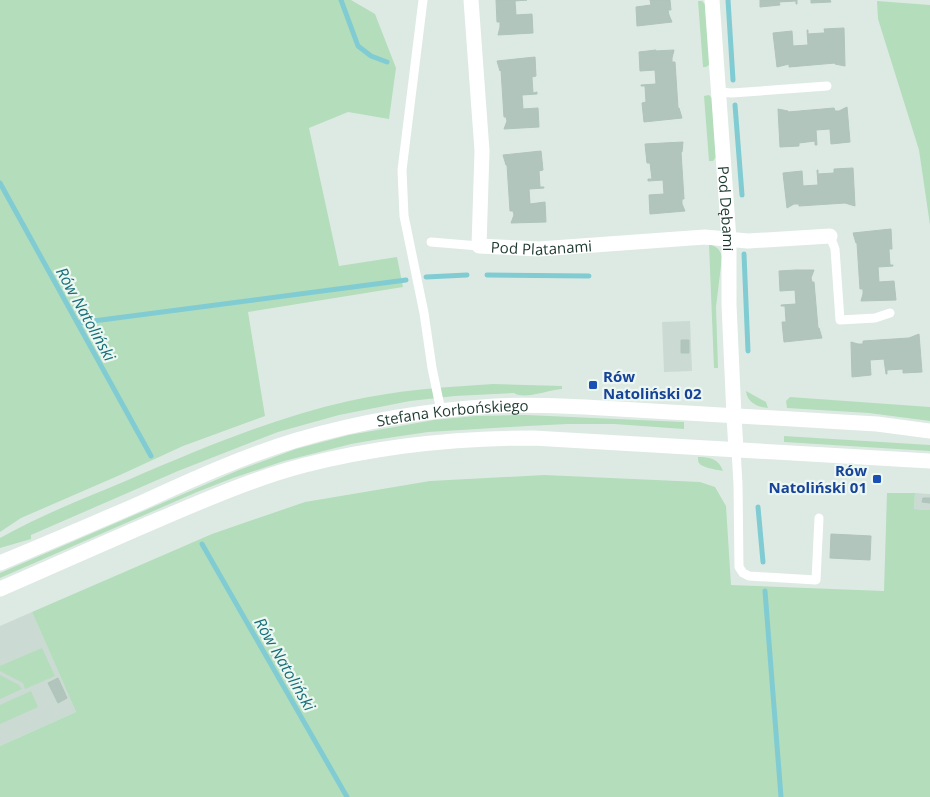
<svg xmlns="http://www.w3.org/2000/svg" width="930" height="797" font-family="'Open Sans',sans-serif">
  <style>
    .built { fill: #cbdad2 }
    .green { fill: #b4ddbc }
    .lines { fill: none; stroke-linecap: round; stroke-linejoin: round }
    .stream { stroke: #81ccd3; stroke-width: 5 }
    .building { fill: #b2c5bc; stroke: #afc4ba }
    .service { stroke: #fff; stroke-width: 9 }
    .minor { stroke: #fff; stroke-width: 15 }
    .tertiary { stroke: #fff; stroke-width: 15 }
    .transit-dot { fill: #1a4fb4; stroke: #edf7f1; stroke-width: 2 }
    .labels { text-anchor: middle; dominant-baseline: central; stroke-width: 4.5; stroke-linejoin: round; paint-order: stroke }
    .street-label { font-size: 15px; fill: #1e3a30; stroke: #edf7f1 }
    .transit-label { font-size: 15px; font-weight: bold; fill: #164399; stroke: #edf7f1; text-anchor: start }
    .water-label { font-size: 16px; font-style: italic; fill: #166e78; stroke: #edf7f1 }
  </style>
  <rect width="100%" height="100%" fill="#ddeae3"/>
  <path class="built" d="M690,321L692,371L664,372L662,322Z
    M915,493L930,494V510L914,509Z
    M32,612L76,712L0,746V626Z"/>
  <path class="green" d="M0,0H351L375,14L396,68L389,119L348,112L309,128L339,266L397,257L403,287L248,312L265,416L183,446L120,475L21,518L0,532Z
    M698,1H702L705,4L710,64L706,67H703Z
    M877,1L930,5V225L919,150L878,19Z
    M709,95L712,98L716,157L713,161H709L704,96Z
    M709,244C716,246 721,250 722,257L716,307L718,368H714Z
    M493,384L562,386V389C548,390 525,400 514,393L455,396L410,401L339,415L278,432L178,471L31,535V539L0,548V538C41,515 85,498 128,480C200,449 273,418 349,401C397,390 445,387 493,384Z
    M746,391L766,402L768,408C758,407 747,403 746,391Z
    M790,397L930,407V421L869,413L787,408L786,401Z
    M526,415L684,422V429L614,424H568L527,426L428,432L374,440L351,444L284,461L233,478L197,492L0,578V573L239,470L296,449L349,435L434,420L475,416Z
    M784,436L930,445V451L784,442Z
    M698,457C710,457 719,459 723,471C718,470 705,468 701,465C698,463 698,460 698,457Z
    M544,475L700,482L715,487L726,506L731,585L884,591L887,493H915L914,509L930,510V797H0V746L76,712L32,612L212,534L305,502L430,481Z
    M42,648L55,676L25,689L23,683L0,671V666Z
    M0,675L19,685L22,689L0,699Z
    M31,691L38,707L0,724V705Z"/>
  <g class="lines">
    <path class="stream" d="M341,0L358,46L371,56L387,62
      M728,0L733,80
      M735,105L742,195
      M0,183L151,456
      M744,254L748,351
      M487,275L589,276
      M426,277L467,275
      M78,323L406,280
      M758,507L763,562
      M202,544L347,797
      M765,591L781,797"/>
  </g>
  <path class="building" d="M496,0H527L515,1L516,15L532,14L533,33L498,35L500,27V22H497Z
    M650,0H670L671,10H668L669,15L672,22L637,26L636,7L651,5Z
    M760,0H797V4H796V1L779,2L780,5L760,7Z
    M811,0H830L831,2L811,3Z
    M844,28L845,66L835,64V63L789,67V64L777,67L773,33L792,31L793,46L808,45L807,30H808V34L823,33H825L824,29Z
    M656,50V51L674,50L672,58V62H675L678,108H679L682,118L644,122L642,103L646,102L645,86H641V85L656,84L655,70L640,71L639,52Z
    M535,57L536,76L532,77V78L533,93L537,92V94L522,95L523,109L538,108L539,127L504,129L507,121L506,117H504L501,70L500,71L497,61Z
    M847,107L850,142L831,144L830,129L816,130L817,145H815V141L799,143V146L780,147L778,109L788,111V112L834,108L835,111H839Z
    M683,142L682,152H681L684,199H682V204L685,211L650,214L649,195L664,194L663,180L648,181V179H652L650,163H647L645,144Z
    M541,151L543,170L539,171L540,187H544V188L529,189L530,204L545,202L546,222L511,223L514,215L513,211H510L507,165H506L503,155Z
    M853,168L855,206L845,203L799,206V204H794L787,208L783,173L802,171L803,186L818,185L817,170H818V174L834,173V169Z
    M891,229L892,249H889V250L890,265H893V266L878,267L879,282L894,281L896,300L861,301L863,294V289H860L857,243H856L853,233Z
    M796,270H814L811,278L812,282H814L818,328H819L822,338L784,342L782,322H786V321L785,306H781V305L796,304L795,290L780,291L779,271Z
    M919,334L922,372L903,373V369L887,370V374H886L884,359L870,360L871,375L852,377L851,342L858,344H863V341L909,338Z
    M681,340H689V353H681Z
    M923,498H930V503L922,502Z
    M831,534L871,536L870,560L830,558Z
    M58,678L67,698L58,703L48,683Z"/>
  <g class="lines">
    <path class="service" d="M423,0L402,170L404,216L424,313L432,368L441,411
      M719,92L732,93L827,86
      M830,236L835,249L840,320L875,318L890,313
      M431,242L479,246
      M736,450L738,484L739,567L743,573L749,576L816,580L819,518"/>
    <g class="minor">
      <path id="s1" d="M471,0L482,151L479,246L539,249L705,237L748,241L830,236"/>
      <path id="s2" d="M712,0L729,240V305L734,416"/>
    </g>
    <g class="tertiary">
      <path d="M734,416L736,450"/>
      <path id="s3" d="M0,563C48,543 95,523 143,502C193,479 244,456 297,440C362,421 428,410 495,406C525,404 555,406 585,407L877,424L930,431"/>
      <path d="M0,589C53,566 106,542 160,519C207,499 255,478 305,465C380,446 456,438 533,438L930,461"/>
    </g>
  </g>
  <g class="transit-dot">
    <rect x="588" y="380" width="10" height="10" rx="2.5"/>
    <rect x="872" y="474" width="10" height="10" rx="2.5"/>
  </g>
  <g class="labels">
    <g class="street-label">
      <text stroke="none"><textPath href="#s2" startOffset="209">Pod Dębami</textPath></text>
      <text stroke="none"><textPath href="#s1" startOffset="309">Pod Platanami</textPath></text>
      <text stroke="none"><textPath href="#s3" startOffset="480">Stefana Korbońskiego</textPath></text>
    </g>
    <g class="transit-label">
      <text x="603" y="376">Rów<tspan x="603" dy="17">Natoliński 02</tspan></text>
      <text x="867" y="470" text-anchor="end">Rów<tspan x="867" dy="17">Natoliński 01</tspan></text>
    </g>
    <g class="water-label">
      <text transform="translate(86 314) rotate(61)">Rów Natoliński</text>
      <text transform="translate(285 664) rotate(60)">Rów Natoliński</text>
    </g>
  </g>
</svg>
